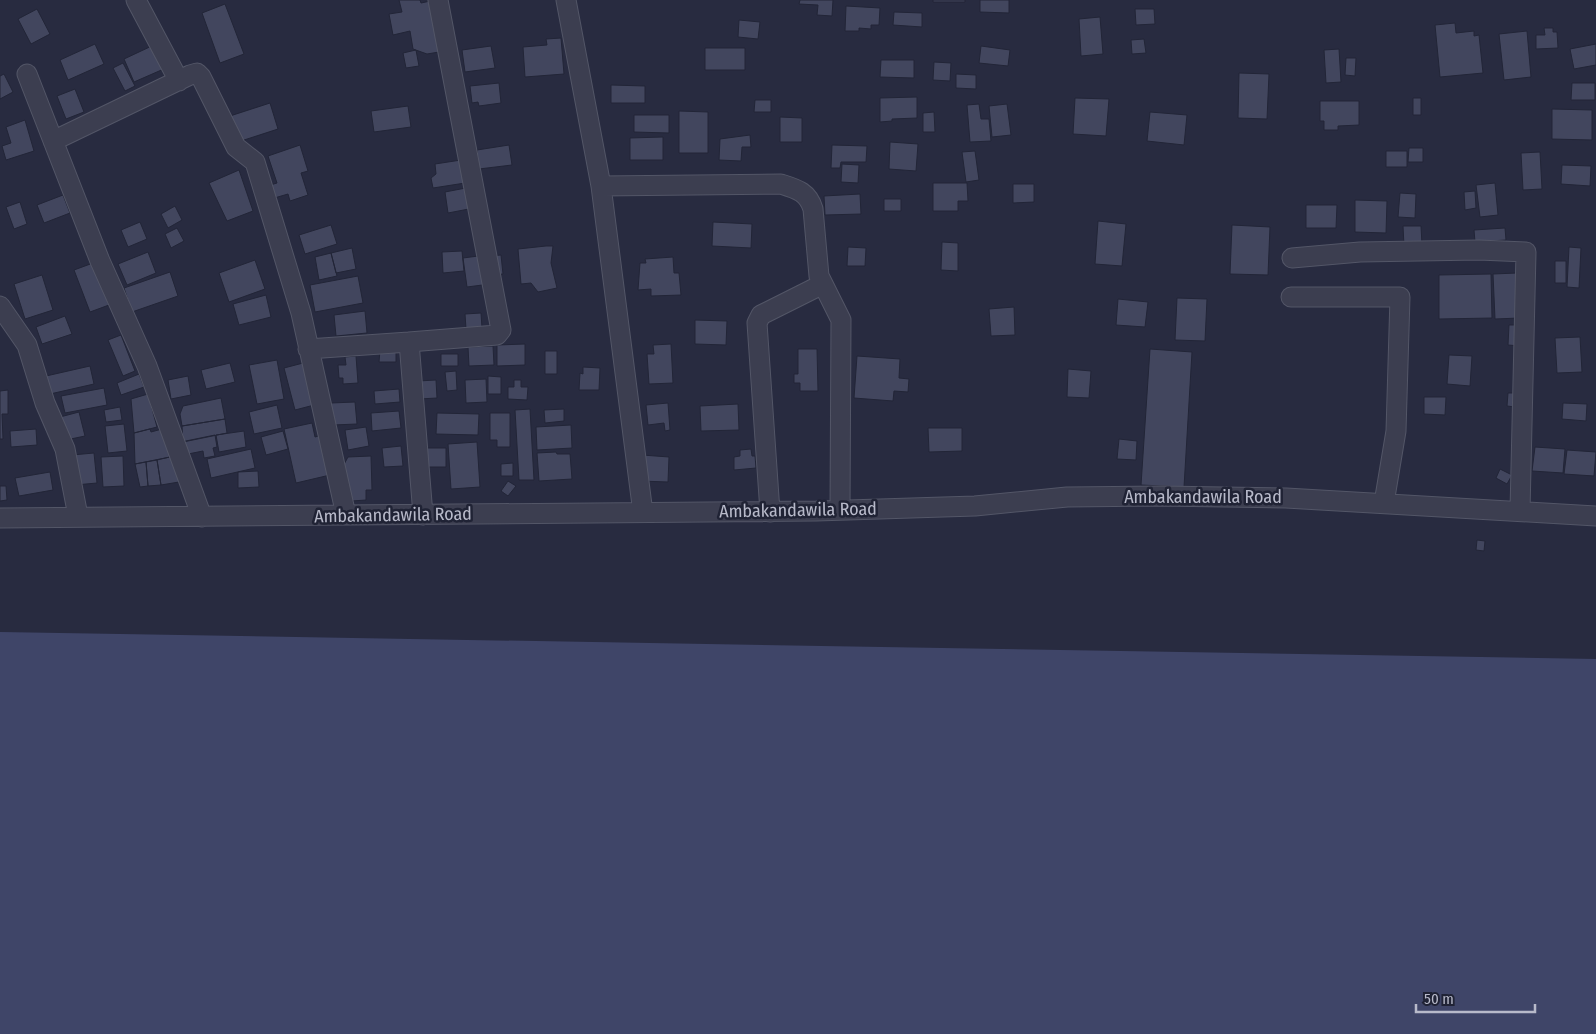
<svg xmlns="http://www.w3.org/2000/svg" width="1596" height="1034" font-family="'Fira Sans Condensed',sans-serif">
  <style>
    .water { fill: #3f4568 }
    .building { fill: #42465e; stroke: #222537 }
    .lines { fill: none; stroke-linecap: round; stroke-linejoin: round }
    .minor-casing { stroke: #535667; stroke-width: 21 }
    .minor { stroke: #3c3e50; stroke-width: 19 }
    .labels { text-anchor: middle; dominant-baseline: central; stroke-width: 5; stroke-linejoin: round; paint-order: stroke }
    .street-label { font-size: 18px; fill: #b8baca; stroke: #202335 }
  </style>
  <rect width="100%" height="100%" fill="#282b40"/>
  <path class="water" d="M0,632L1596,659V1034H0Z"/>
  <path class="building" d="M399,0H420L421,3L435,0L445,51L427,54L413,49L410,31L393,35L389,14L402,12Z
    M800,0H833L832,16L817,15L818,5L799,4Z
    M933,0H965V2H933Z
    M980,0H1009V13L980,12Z
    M225,4L244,54L220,63L202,13Z
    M846,6L880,8L879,25H871V29L859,28V31H845Z
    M37,9L50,34L31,44L18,19Z
    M1135,9H1154L1155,24L1136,25Z
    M894,12L922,13V27L893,25Z
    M1100,17L1103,54L1081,56L1079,19Z
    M739,20L760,22L758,39L738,37Z
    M1455,23L1456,33L1474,31V36L1479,35L1483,73L1440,77L1435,25Z
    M1544,28H1553V32H1557L1558,48L1536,49V35H1545Z
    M1527,31L1531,77L1504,80L1499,34Z
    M561,38L564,74L525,77L523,47L547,45L546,39Z
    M1144,39L1146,53L1132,54L1131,40Z
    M95,44L104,64L68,80L60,60Z
    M156,44L166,68L134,82L124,59Z
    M1596,44V65L1574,69L1570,49Z
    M491,46L495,68L465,72L462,50Z
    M981,46L1010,50L1008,66L979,63Z
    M705,48H745V70H705Z
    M1339,49L1341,82L1326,83L1324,50Z
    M416,50L419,66L406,68L403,53Z
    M1346,58H1356L1355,76L1345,75Z
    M881,60H914V78L880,77Z
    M934,62L951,63L950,81L933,80Z
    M123,63L135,86L125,91L113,68Z
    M1239,73L1269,74L1267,119L1238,118Z
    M4,74L13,92L0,99V76Z
    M956,74L976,75V89L956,88Z
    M499,83L501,103L479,106L478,102L472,103L470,86Z
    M1572,83H1595V100H1571Z
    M611,85L645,86V103H611Z
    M75,89L84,112L66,119L57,96Z
    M917,97V118L892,119V121L880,122V98Z
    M1075,98L1109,99L1106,136L1073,134Z
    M1413,98H1421V115H1413Z
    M755,100H771V112H754Z
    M1320,101H1359V125L1338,126V130H1324V121H1320Z
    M270,103L278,129L238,142L230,116Z
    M979,104L981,119H989L991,141L970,142L967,105Z
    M1007,104L1011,135L992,137L989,106Z
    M408,106L411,127L374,132L371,111Z
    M1552,109L1592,110V140L1552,139Z
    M679,111L708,112V153H679Z
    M934,112L935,132H923V113Z
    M1150,112L1187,115L1184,145L1147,141Z
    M634,115H669V133L634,132Z
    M780,117L802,118V142H780Z
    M25,120L34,151L6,160L2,146L11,143L6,127Z
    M750,135L751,147H742L741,161L719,160L720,139Z
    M663,137V160H630V138Z
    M890,142L918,144L916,171L889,169Z
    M300,145L308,171L301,173L308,195L290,201L288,194L271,199L267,186L277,183L268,156Z
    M509,145L512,165L479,169L477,150Z
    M832,145L867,146L866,162H841L840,168H831Z
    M1409,148H1423V162H1408Z
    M975,151L979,180L966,182L962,152Z
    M1386,151H1407V167H1386Z
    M1540,152L1542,189L1523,190L1521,153Z
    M461,160L465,183L433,188L431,178L436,174L435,164Z
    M842,164L859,165L858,183L841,182Z
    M1562,165L1591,166L1590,186L1561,184Z
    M239,170L253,211L227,221L209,183Z
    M933,183H967L968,201H958V211H933Z
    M1495,183L1498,215L1480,217L1476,185Z
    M1013,184H1034V202L1013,203Z
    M471,187L474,208L448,213L445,192Z
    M1475,191L1476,208L1465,210L1464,192Z
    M1400,193L1416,194L1415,218L1398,217Z
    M860,194L861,214L825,215L824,196Z
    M63,195L70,213L44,223L37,205Z
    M884,199H901V211H884Z
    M1355,200L1387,201L1386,233L1355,232Z
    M20,202L27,224L14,229L6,207Z
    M1306,205H1337L1336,228H1306Z
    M175,206L182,220L168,228L161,214Z
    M1098,221L1126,224L1122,266L1095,264Z
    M140,222L147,239L128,247L121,230Z
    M713,222L752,224L751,248L712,246Z
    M331,225L337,244L305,254L299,235Z
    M1232,225L1270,227L1268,275L1230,274Z
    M1403,226H1421L1422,245L1404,246Z
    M177,228L184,241L171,248L165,234Z
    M1505,228L1506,240L1475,242L1474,230Z
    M942,242L958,243V271L941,270Z
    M546,246H553L551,263L557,288L538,292L531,283L521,284L518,249Z
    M848,247L866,248L865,266H847Z
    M1569,247L1581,248L1579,288L1567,287Z
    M352,248L356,269L336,273L331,253Z
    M462,251L464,271L443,273L442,252Z
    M148,252L156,273L127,285L118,264Z
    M331,253L337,276L319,280L315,257Z
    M486,255L490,284L467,287L463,258Z
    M501,255L503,274L492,275L490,256Z
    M673,257L674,273H679L681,295L651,296V289L638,290L640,263H646L645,259Z
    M255,260L265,289L229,302L219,273Z
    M1555,261H1566V283H1555Z
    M93,263L109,305L90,312L74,270Z
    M170,272L178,296L132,312L124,288Z
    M1517,273L1519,318L1495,319L1493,274Z
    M1491,274L1492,318L1439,319V275Z
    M42,275L53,310L25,319L14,284Z
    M358,276L363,303L315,312L310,285Z
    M266,295L271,317L239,325L233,304Z
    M1177,298L1207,299L1205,341L1175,340Z
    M1118,299L1148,302L1145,327L1116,325Z
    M1014,307L1015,335L991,336L989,309Z
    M365,311L367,333L336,336L334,315Z
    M481,313L482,328L466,329L465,314Z
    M65,316L72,334L42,344L36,327Z
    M695,320L727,321L726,345L695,344Z
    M1509,325H1521L1520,346L1508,345Z
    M121,335L135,371L123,376L108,340Z
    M1580,337L1582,372L1557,373L1555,338Z
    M525,344V365L497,366V345Z
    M671,344L673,383L649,384L647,354H654L653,345Z
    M493,346L494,365L469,366L468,347Z
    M798,349H817L818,391H800V383H794V374H798Z
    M1150,349L1192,352L1184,487L1141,485Z
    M380,350H396V362H379Z
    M545,351H557V374H545Z
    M441,354H458V366H441Z
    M1449,355L1472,356L1470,386L1447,384Z
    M356,356L358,383L343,384V378H339L338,365H346L345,357Z
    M857,356L900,359L899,378L909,379L908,392L894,391L893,401L854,398Z
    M277,360L284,399L257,404L249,365Z
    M307,362L318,404L295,410L284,368Z
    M230,363L235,382L206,389L201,370Z
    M90,366L94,384L50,394L46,376Z
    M583,367L600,368L599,390H579L580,373L583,374Z
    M1068,369L1091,371L1089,398L1067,397Z
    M456,371L457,390L447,391L445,372Z
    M139,374L144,387L121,395L117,383Z
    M188,376L191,395L171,399L168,380Z
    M488,376L501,377V394H488Z
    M486,379L487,402L466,403L465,380Z
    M436,380L437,398L419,399L418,381Z
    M514,380H521V387H528L527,400L508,399V387H514Z
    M104,388L107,405L65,413L61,396Z
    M399,389L400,402L375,404L374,391Z
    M8,390V414H2L3,439H0V391Z
    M1508,393H1516L1515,407L1507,406Z
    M148,394L157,427L134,433L131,399Z
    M1424,397H1446L1445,415L1424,414Z
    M221,398L225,419L182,426L180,414L183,406Z
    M355,402L357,424L333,425L331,403Z
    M668,403L670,430L665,431L664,423L648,425L646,405Z
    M1563,403L1587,404L1586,421L1562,419Z
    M738,404L739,430L701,431L700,406Z
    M277,405L282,428L254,434L249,412Z
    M120,407L122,420L106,422L104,410Z
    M530,409L534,480H519L515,410Z
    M564,409V421L545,423L544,410Z
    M399,411L401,428L372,431L371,413Z
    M79,412L85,436L66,440L60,417Z
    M437,413L479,414L478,435L436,434Z
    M490,413H510V447H497V440H490Z
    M225,419L227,433L183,442L182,426Z
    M312,423L315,437L326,434L330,475L296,483L284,429Z
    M124,424L127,451L108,453L105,426Z
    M571,425L572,448L537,450L536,427Z
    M366,427L369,446L348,450L345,430Z
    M928,428H962V451L929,452Z
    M36,429L37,445L11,447L10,431Z
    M150,429L151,432L162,429L170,457L135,464L134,433Z
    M244,431L246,447L219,452L216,435Z
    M283,431L288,449L266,455L261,437Z
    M215,435L217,447L213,448L215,456L204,458L203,451L183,455L181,442Z
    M1119,439L1137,441L1136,460L1117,459Z
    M477,442L480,487L451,489L448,444Z
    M401,446L403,466L384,467L382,448Z
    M1535,447L1565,449L1563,473L1532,471Z
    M424,448H446V467H424Z
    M251,449L255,468L211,478L207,459Z
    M751,449L752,456H755L756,468L734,470V457L740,456V450Z
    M1567,450L1596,452L1594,476L1564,474Z
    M556,452L557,454H570L572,479L539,481L537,453Z
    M94,453L97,483L75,485L72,455Z
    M642,455L669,457L668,482L640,481Z
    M123,456L124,486L103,487L101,457Z
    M174,456L179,482L161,485L157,460Z
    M371,456L372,490H366V500L352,501L342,468L348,457Z
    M157,460L161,485L148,486L146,462Z
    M146,462L148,486L140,487L135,464Z
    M513,463V476H501V464Z
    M1500,469L1512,475L1507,484L1496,478Z
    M258,471L259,487L238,488V472Z
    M50,472L53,490L19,496L15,478Z
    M508,481L516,486L508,496L501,491Z
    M0,486H6L7,500L0,501Z
    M1477,540L1485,541L1484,551L1476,550Z"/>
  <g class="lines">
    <defs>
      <path id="minor" d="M136,0L179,81
        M566,0L601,186L643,513
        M27,74L100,261L147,366L202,517
        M53,141L190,75L197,73L201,77L236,147L255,162L301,313L346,515
        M601,186L781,184C797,189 808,192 813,209L819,276L841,320L840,510
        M1292,258L1360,252L1479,250L1526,252L1520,511
        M1291,297H1400L1396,431L1384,503
        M0,306L27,345L45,403L65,449L78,516
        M308,349L409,342
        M770,512L757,323L761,315L823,284
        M423,515L409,342L497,335L501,330L438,0
        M0,518L816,511L975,506L1067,497L1161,496L1286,498L1596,516"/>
    </defs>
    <use href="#minor" class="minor-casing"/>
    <use href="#minor" class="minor"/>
  </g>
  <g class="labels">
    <g class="street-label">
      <text x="1203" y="497">Ambakandawila Road</text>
      <text transform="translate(798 510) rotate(-1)">Ambakandawila Road</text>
      <text transform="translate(393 515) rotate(-1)">Ambakandawila Road</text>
    </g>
  </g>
  <path d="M1416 1004v8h119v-8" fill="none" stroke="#b8baca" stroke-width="2.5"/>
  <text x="1424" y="1004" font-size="15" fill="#b8baca" stroke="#202335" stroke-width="4" paint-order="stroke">50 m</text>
</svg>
